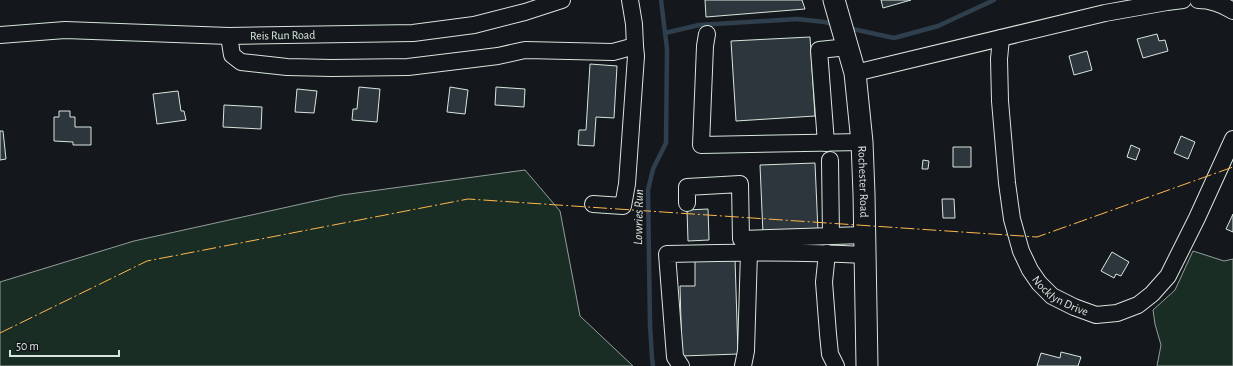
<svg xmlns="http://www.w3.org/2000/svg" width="1233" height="366" font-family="'Alegreya Sans',sans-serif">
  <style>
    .green { fill: #1a2d24; stroke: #939e99 }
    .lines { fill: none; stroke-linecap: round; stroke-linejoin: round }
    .stream { stroke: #2f3f4d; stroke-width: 4.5 }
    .building { fill: #2c363c; stroke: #d8e6dc }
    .minor-casing { stroke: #d8e6dc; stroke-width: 18 }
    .major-casing { stroke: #d8e6dc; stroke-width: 23 }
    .minor { stroke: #14181c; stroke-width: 16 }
    .major { stroke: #14181c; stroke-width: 21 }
    .power { stroke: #ffb74d; stroke-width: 1; stroke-dasharray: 14 3 2 3; stroke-linecap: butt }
    .labels { text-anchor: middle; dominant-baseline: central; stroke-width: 3; stroke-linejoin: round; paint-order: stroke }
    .street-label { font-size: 12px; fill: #d8e6dc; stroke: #14181c }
    .water-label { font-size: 13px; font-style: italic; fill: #d8e6dc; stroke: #14181c }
  </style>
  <rect width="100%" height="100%" fill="#14181c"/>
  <path class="green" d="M525,170L560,211L580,316L633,366H0V282L134,241L342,195Z
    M1193,251L1224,261L1233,259V366H1157L1161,345L1155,324L1153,310L1175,290Z"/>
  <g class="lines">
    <path class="stream" d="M848,28L894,38L938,26L994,0
      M665,33L699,25L797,19L825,22L835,25
      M653,366L652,358L650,325L648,190L653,169L666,143L667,49L661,0"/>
  </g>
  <path class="building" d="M705,0H802L805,9L706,17Z
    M881,0H911L883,8Z
    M1157,34L1159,41L1165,40L1168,51L1143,58L1137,39Z
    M810,37L815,116L736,121L731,41Z
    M1087,51L1092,70L1074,75L1069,56Z
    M590,64L617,66L614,118L596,117L594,146L578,145L579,130H586Z
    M359,87L380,89L377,122L352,120L353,109H357Z
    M450,87L468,90L465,114L447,112Z
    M496,87L525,89L524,107L495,105Z
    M297,89L317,91L314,113L295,112Z
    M178,91L181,111H184L186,120L157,124L153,94Z
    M224,105L262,107L261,129L223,127Z
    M59,111H70V117H75V127H91V145H73V142L54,141V117H59Z
    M0,131H3L6,159L0,160Z
    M1181,136L1195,142L1188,159L1174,153Z
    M1131,145L1140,149L1136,160L1127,157Z
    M953,147H971V167H953Z
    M923,160L929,161L928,169H922Z
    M815,163L818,232L763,234L760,165Z
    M942,199H954L955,218H943Z
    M708,209L709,240L688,241L687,210Z
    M1233,214V232L1226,229Z
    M1112,252L1129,262L1121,276L1116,274L1114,278L1101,271Z
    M735,259L738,354L682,356L680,286H695V260Z
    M1061,352L1081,357L1078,366H1037L1041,353L1060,358Z"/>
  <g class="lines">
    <defs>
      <g id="minor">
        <path d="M1198,0C1211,0 1222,4 1233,11"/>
        <path d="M707,34L705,46L701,145L862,142"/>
        <path id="s1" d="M0,35L65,30L229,36L413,33L474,25L525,12L562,0"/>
        <path d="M229,36L232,55L241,62L287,67L332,68L408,67L498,56L525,50L613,52L635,46"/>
        <path id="s2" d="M1001,38L999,59L1000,101L1007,183L1012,219L1021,251L1030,270L1039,283L1052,296L1074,307L1096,315L1117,313L1138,305L1152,294L1168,276L1197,218L1233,139"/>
        <path d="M855,73L1105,13L1167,2L1183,0"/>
        <path d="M826,143L819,50L848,47"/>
        <path d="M830,160L831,236"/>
        <path d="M687,203V187L740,184L741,239L864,235"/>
        <path d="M593,204L623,206L627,184L636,56L635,46L634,24L630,0"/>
        <path d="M827,253L824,282L828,334L830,354L836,366"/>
        <path d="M681,366L675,357L667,254C733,252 799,251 865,255"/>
        <path d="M743,366L746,351L749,252"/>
      </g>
      <g id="major">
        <path id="s3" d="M834,0L855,73L862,142L864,194L867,366"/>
      </g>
    </defs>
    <use href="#minor" class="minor-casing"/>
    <use href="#major" class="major-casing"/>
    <use href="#minor" class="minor"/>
    <use href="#major" class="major"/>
    <path class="power" d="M0,333L147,261L468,199L1037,237L1233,167"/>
  </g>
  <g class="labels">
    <g class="street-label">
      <text stroke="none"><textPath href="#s1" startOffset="283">Reis Run Road</textPath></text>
      <text stroke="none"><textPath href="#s3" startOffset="185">Rochester Road</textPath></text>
      <text stroke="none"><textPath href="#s2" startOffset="277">Nocklyn Drive</textPath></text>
    </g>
    <g class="water-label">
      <text transform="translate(639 217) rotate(-89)">Lowries Run</text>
    </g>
  </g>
  <path d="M10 350v6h109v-6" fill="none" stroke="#d8e6dc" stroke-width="2"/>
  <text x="16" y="350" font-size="12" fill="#d8e6dc" stroke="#14181c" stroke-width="3" paint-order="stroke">50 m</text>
</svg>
